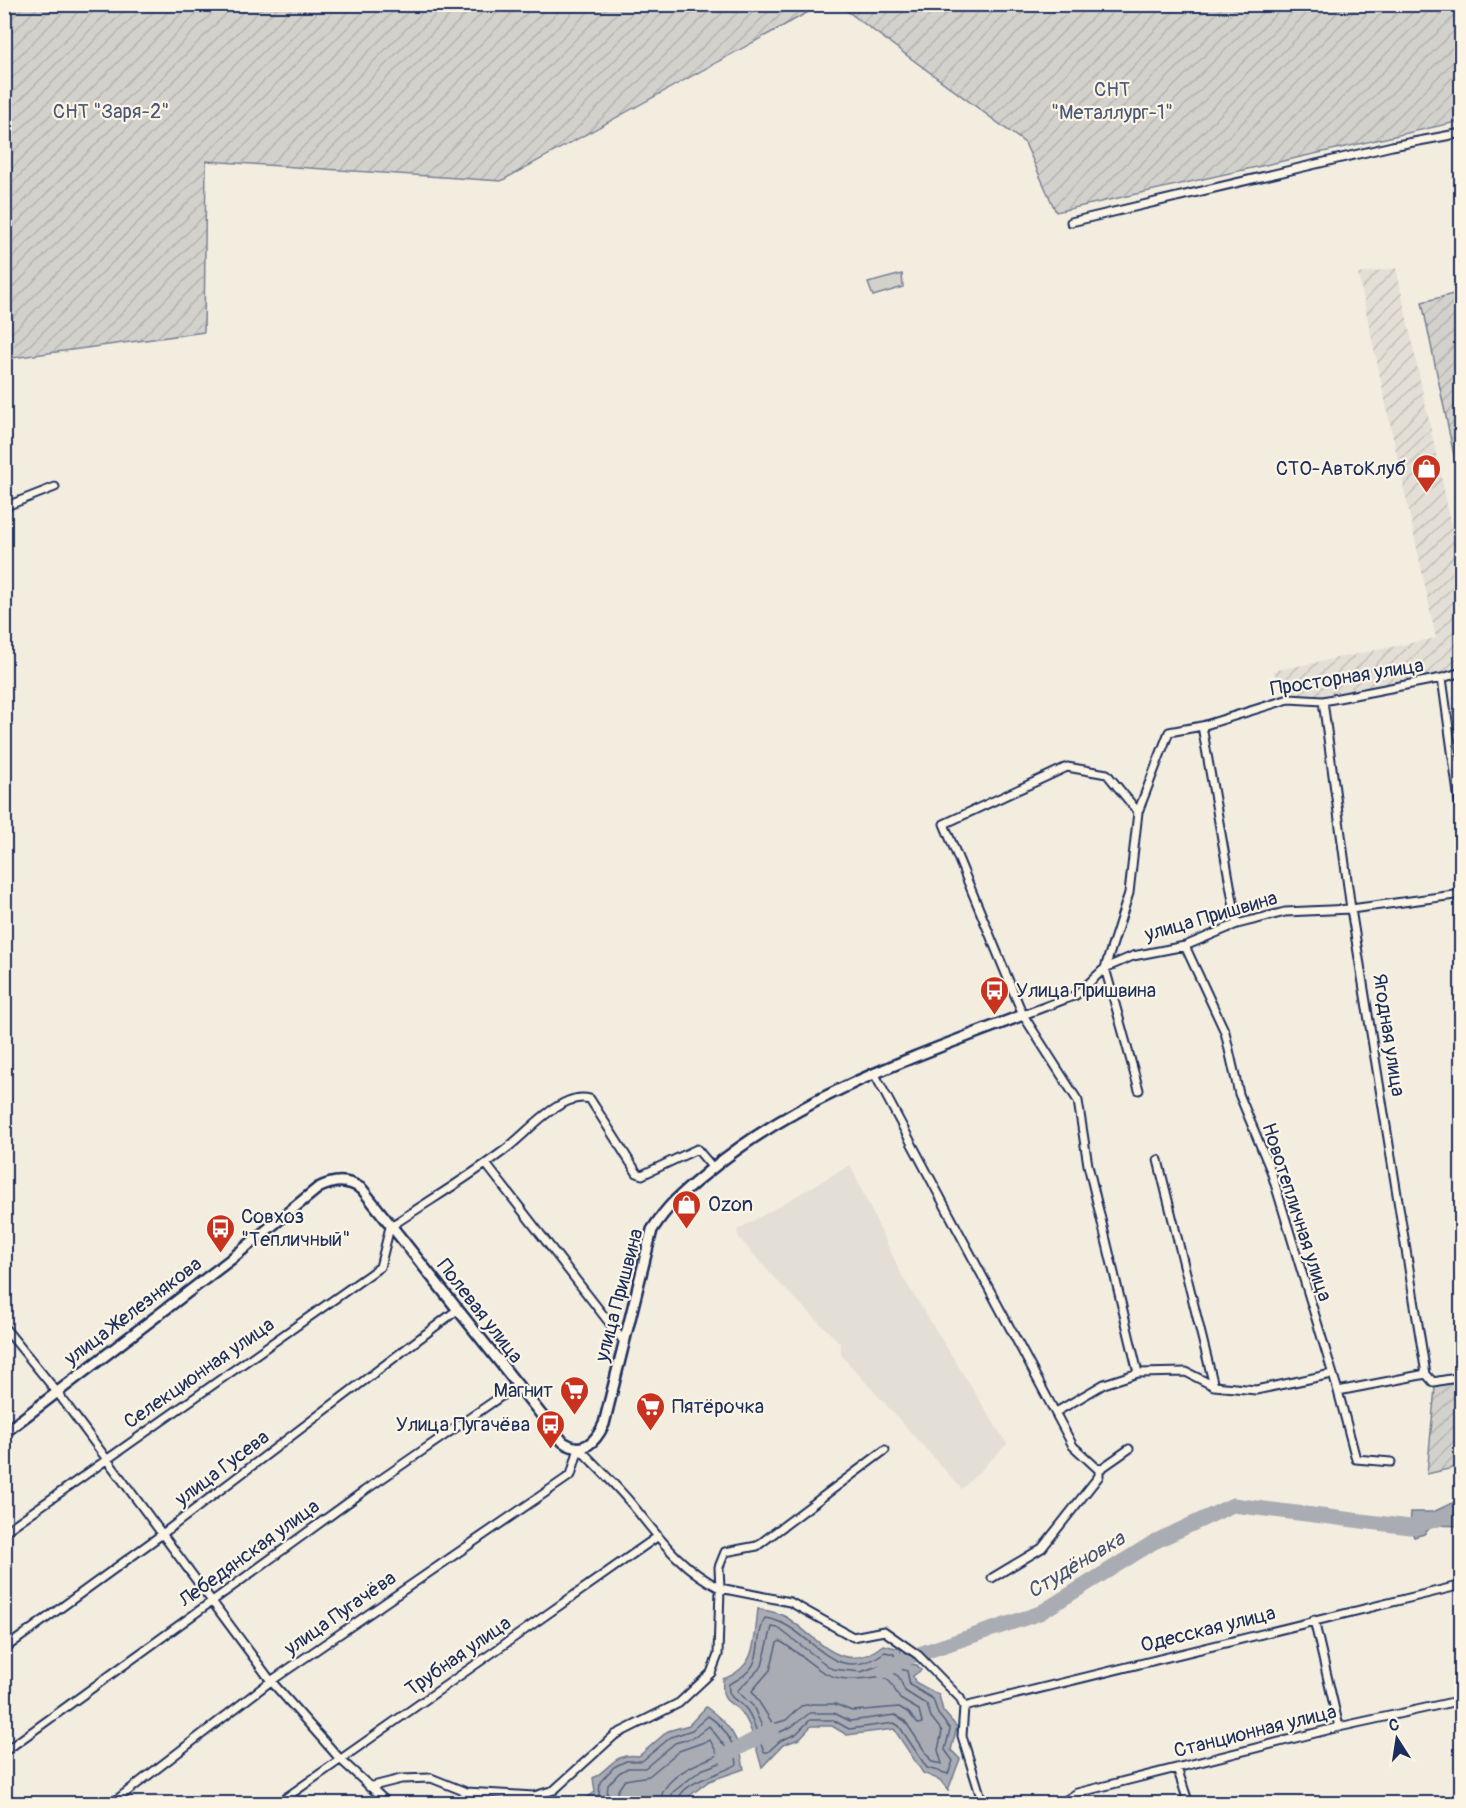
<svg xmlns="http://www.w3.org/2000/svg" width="1466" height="1808" font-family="Pangolin,sans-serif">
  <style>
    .built { fill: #e3dfd6 }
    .industrial { fill: url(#industrial-furrows) }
    .grass { fill: #d3d1cc; stroke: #778095; stroke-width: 1.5 }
    .garden { fill: url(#garden-furrows); stroke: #778095; stroke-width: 1.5 }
    .water { fill: #a9acb3; stroke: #707a91; stroke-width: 1.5 }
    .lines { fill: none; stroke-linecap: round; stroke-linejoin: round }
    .shore { stroke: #546180; stroke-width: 1.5 }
    .river { stroke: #a9acb3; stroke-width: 15 }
    .street-casing { stroke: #1b2f5e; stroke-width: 11 }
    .secondary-casing { stroke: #1b2f5e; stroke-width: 14 }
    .street { stroke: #fcf5e5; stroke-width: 7 }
    .secondary { stroke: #fcf5e5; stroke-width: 9 }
    .labels { text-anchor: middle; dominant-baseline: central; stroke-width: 4.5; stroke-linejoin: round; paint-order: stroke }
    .park-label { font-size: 20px; fill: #49587a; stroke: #fcf5e5 }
    .poi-label { font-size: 20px; fill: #1b2f5e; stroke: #fcf5e5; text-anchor: start }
    .street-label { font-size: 20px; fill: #1b2f5e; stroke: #fcf5e5 }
    .water-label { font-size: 21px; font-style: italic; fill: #465478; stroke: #fcf5e5 }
  </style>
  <defs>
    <pattern id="industrial-furrows" width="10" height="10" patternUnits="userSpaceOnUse" patternTransform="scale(1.5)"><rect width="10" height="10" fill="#e3dfd6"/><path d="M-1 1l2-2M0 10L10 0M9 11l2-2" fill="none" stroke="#c2c0ba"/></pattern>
    <pattern id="garden-furrows" width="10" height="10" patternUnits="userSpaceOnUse" patternTransform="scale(1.5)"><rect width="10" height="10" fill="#d3d1cc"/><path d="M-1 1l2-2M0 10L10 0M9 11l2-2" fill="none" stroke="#b5b4b2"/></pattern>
  </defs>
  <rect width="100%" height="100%" fill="#f3ede0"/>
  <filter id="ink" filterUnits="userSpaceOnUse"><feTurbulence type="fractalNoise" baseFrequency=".0167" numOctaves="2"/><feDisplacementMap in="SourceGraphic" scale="12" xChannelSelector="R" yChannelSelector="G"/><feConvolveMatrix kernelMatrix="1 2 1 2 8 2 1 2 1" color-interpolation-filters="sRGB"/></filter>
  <g filter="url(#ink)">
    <path class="built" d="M850,1165L902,1276L1007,1444L962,1489L841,1355L840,1343L777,1281L739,1238L737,1230Z"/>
    <path class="industrial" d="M1396,268L1461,569V672L1323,701L1289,699L1273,671L1436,638L1358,274Z"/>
    <path class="grass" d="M902,274L903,287L873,296L868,283Z"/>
    <path class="garden" d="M4,5L5,4L821,5L501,181L206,161L204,332L5,359Z
      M839,5H1461V121L1056,212L1025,143Z
      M1461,292H1462L1461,489L1422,302Z
      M1461,1380V1466L1427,1474L1435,1388L1436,1386Z"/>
    <path class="water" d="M1461,1499V1526L1433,1525L1424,1534L1414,1537L1410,1527L1411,1512H1433Z
      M758,1609C767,1611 778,1612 786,1617C819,1638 842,1678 883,1645L901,1649V1663L917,1665L921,1670L913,1676L915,1682L939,1695L943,1711L957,1727L951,1750L960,1759L948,1790L940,1780L923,1773L894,1729L847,1735L832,1726H811L799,1739L783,1745L762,1767C756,1750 753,1727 742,1713C729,1698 721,1706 723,1679C757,1667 754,1641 758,1609Z
      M706,1707C731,1725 739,1738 744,1769L709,1781L680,1803H579L595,1792L593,1778C613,1767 612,1753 639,1756L668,1731L689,1725Z"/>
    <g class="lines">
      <path class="shore" d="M765,1618C812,1624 830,1691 885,1652L894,1654L896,1667L907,1671L910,1685L933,1699L938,1714L950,1729L945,1750L953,1761L948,1774L927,1768L899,1726L894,1723L849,1729L833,1720H810L796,1734L780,1741L768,1752H764C758,1739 756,1723 747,1710C740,1700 726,1700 729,1684C769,1666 751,1645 765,1618Z
        M772,1627L778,1628L832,1669L861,1672L886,1663L891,1671L899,1677L905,1691L927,1705L931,1717L942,1731L938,1750L942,1764L932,1762L905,1721L895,1715L850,1721L834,1713H810L791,1727L767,1738L753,1706L737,1691L762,1666Z
        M780,1641C826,1671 822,1686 883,1676L891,1683L900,1699L919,1710L922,1723L918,1724L909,1713L899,1707L852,1711L835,1704H812L801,1706L786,1720L773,1724L752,1691L770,1670L777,1643Z
        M588,1804L599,1795L600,1782L614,1767L626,1761H642L671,1737L692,1730L708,1716C725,1727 735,1744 737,1764C722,1775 680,1780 677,1804
        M601,1804L607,1796L608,1785L619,1773L628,1768H645L675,1743L695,1737L709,1726L727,1749L728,1760L701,1770L673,1792L669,1804
        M614,1804L618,1790L625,1780L649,1776L679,1751L710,1740L718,1755C697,1763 661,1777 660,1804"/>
      <path class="river" d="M883,1671L907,1658L1040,1613L1154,1542L1233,1505L1410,1527L1462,1512
        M724,1756L772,1730"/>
      <defs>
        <path id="street" d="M1071,222L1392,146L1462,133
          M4,507L55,487
          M1442,678L1462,823
          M1323,701L1351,909L1426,1374
          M1202,726L1237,924
          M1185,946L1225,1032L1239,1094L1271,1171L1338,1391L1356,1459L1391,1462
          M1023,1015L1076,995L1105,968L1133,956L1185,946L1237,924L1285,912L1351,909L1462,894
          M874,1073L1073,1446L1099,1470V1476L1042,1548L992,1578
          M1139,1090L1105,968L1129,893L1138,812L1169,732L1202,726L1289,699L1323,701L1442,678L1462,672
          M1158,1160L1214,1386
          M486,1164L625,1343
          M4,1327L57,1392L271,1681L340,1759L389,1804
          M1138,1373L1088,1165L1078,1101L1023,1015L944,824L1067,767L1107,774L1138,812
          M1338,1391L1426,1374L1433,1382L1462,1377
          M1056,1412L1104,1384L1138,1373L1186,1372L1214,1386L1256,1390L1332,1374
          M1099,1470L1129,1449
          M4,1532L380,1267L390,1227C427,1202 466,1179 502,1152C524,1136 542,1112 568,1101C575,1098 583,1097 590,1099L637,1173L642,1175L697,1149L713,1168
          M1314,1620L1339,1727
          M4,1649L161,1535L457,1310
          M964,1707L1462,1585
          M4,1752L364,1491L516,1386
          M1177,1768L1189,1804
          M369,1787L401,1779L431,1778L466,1792L534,1796L554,1790L615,1735L679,1703L711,1673L718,1655L720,1588L790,1602L853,1637L884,1631L918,1655L960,1698L964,1707L962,1736L983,1804
          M111,1804L271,1681L571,1475L579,1448C596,1466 614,1483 630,1502C659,1537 678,1567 720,1588L719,1567L725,1552L757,1546L885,1450
          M277,1804L657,1537
          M1060,1804L1077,1793L1339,1727L1462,1700"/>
        <path id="secondary" d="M4,1433L230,1260L318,1188C334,1180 347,1179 362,1189L563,1442C583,1455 595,1443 604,1424L652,1230C669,1203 685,1191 709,1171C800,1095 914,1057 1023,1015"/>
      </defs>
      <use href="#street" class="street-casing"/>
      <use href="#secondary" class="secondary-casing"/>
      <use href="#street" class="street"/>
      <use href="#secondary" class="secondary"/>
    </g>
  </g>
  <defs>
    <symbol id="shop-pin" viewBox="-11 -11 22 30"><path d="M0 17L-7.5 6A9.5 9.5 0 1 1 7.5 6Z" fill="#c8321e" stroke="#fcf5e5"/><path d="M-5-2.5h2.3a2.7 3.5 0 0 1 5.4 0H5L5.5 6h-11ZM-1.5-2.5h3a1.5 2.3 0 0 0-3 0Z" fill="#fff"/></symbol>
    <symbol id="bus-pin" viewBox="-11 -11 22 30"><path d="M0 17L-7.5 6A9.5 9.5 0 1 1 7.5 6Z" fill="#c8321e" stroke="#fcf5e5"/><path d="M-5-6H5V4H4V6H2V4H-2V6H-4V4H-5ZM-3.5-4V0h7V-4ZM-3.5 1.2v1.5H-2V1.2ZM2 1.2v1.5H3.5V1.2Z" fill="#fff"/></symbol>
    <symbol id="supermarket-pin" viewBox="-11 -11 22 30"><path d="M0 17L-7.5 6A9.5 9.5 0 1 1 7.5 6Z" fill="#c8321e" stroke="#fcf5e5"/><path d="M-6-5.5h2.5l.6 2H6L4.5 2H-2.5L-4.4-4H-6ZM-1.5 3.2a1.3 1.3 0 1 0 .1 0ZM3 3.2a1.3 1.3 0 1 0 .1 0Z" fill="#fff"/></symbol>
  </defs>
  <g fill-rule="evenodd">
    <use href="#shop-pin" x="1410" y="452" width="33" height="45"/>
    <use href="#bus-pin" x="978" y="974" width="33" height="45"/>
    <use href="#shop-pin" x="670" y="1188" width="33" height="45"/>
    <use href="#bus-pin" x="204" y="1212" width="33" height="45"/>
    <use href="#supermarket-pin" x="558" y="1374" width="33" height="45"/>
    <use href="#supermarket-pin" x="634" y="1390" width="33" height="45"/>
    <use href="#bus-pin" x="534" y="1408" width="33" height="45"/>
  </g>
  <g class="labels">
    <g class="park-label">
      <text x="1112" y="89">СНТ<tspan x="1112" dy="23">"Металлург-1"</tspan></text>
      <text x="111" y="111">СНТ "Заря-2"</text>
    </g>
    <g class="poi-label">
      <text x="1406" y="468" text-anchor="end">СТО-АвтоКлуб</text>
      <text x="1016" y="990">Улица Пришвина</text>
      <text x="708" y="1204">Ozon</text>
      <text x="241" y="1216">Совхоз<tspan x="241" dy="23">"Тепличный"</tspan></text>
      <text x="553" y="1390" text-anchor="end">Магнит</text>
      <text x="672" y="1406">Пятёрочка</text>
      <text x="530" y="1424" text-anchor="end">Улица Пугачёва</text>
    </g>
    <g class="street-label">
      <text transform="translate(1347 677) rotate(-9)">Просторная улица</text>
      <text transform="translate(1211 916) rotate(-16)">улица Пришвина</text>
      <text transform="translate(1389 1035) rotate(81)">Ягодная улица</text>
      <text transform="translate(1297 1212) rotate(72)">Новотепличная улица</text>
      <text transform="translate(619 1295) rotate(-75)">улица Пришвина</text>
      <text transform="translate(133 1311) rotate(-37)">улица Железнякова</text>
      <text transform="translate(480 1311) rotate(52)">Полевая улица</text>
      <text transform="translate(199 1373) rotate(-35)">Селекционная улица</text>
      <text transform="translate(222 1468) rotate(-37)">улица Гусева</text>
      <text transform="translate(249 1553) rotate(-36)">Лебедянская улица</text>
      <text transform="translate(340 1613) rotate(-35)">улица Пугачёва</text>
      <text transform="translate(1208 1629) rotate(-14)">Одесская улица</text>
      <text transform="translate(458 1656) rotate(-35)">Трубная улица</text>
      <text transform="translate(1255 1731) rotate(-14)">Станционная улица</text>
    </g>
    <g class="water-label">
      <text transform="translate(1076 1565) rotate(-31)">Студёновка</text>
    </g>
  </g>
  <rect width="1466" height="1808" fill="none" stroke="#fcf5e5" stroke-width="24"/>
  <rect x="12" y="12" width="1442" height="1784" fill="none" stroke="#1b2f5e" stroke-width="2" filter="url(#ink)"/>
  <g transform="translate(1397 1739) rotate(348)" stroke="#fcf5e5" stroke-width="4.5" paint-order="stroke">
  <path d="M0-4.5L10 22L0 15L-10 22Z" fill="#1b2f5e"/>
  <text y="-9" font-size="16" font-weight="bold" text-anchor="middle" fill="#1b2f5e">С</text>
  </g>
</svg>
